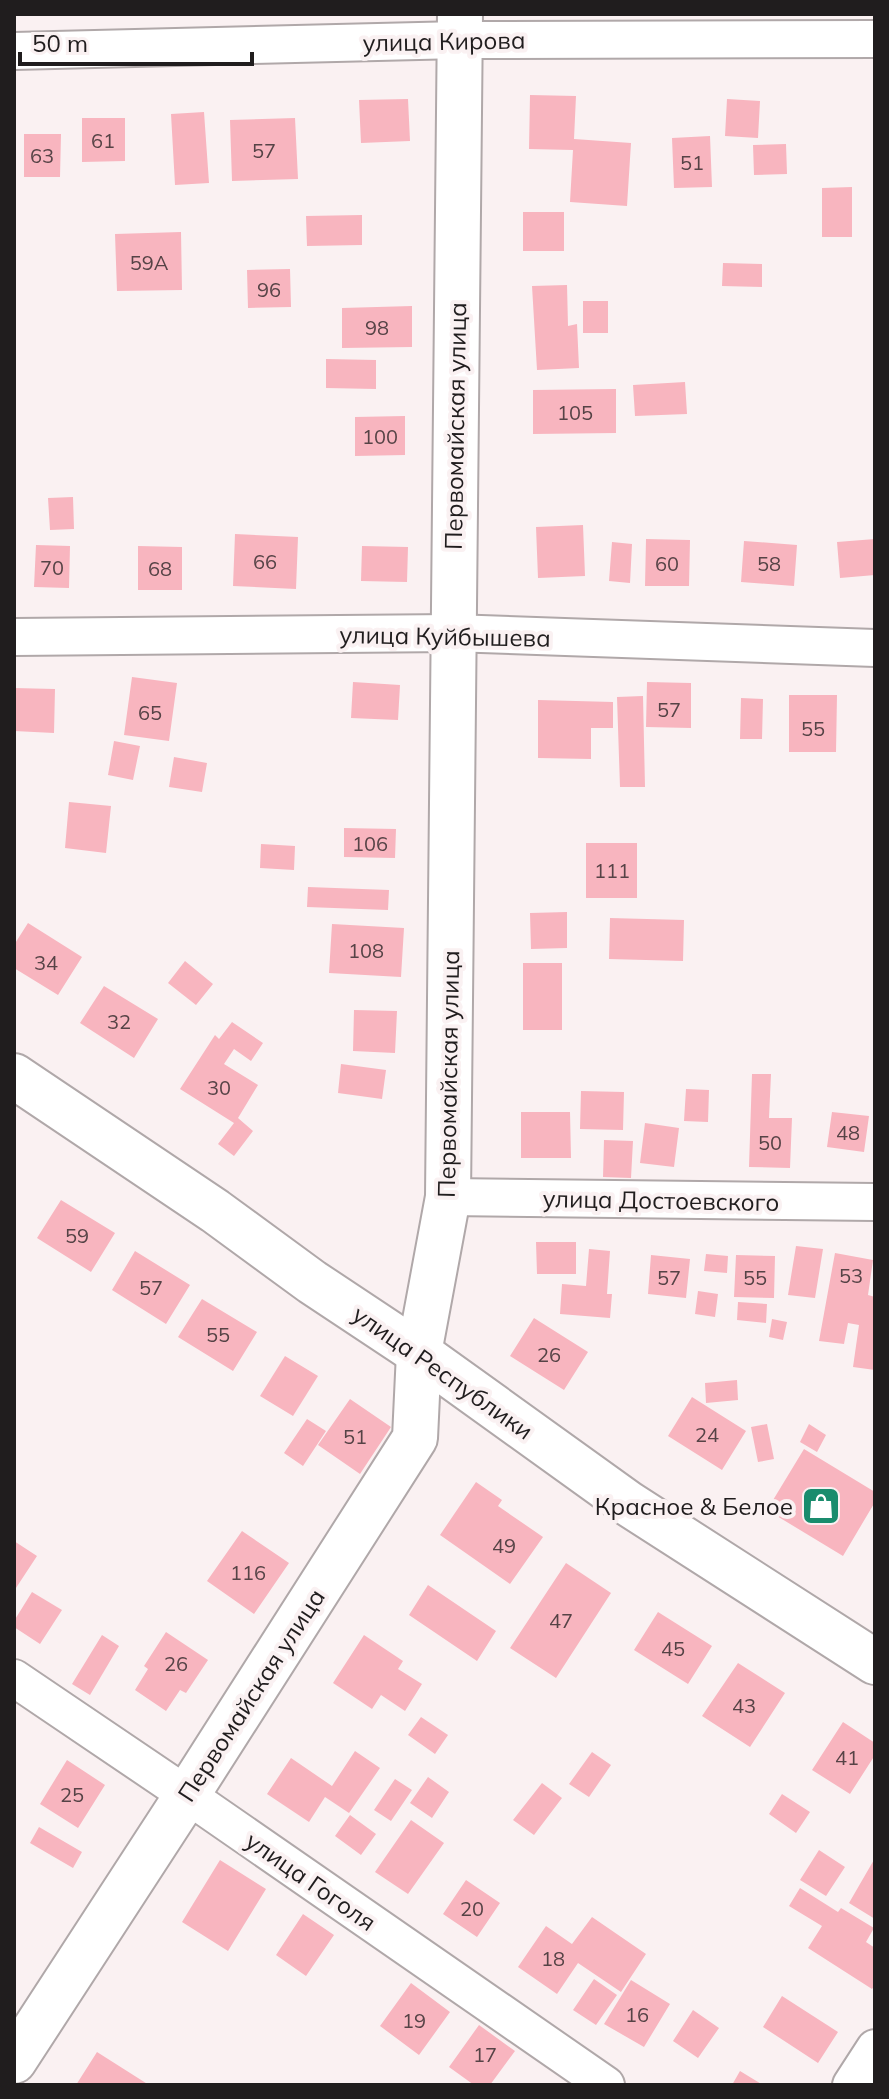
<svg xmlns="http://www.w3.org/2000/svg" width="889" height="2099" font-family="Mulish,sans-serif">
  <style>
    .building { fill: #f8b5bf }
    .lines { fill: none; stroke-linecap: round; stroke-linejoin: round }
    .minor-casing { stroke: #b0a8a9; stroke-width: 40 }
    .tertiary-casing { stroke: #b0a8a9; stroke-width: 48 }
    .primary-casing { stroke: #b0a8a9; stroke-width: 48 }
    .minor { stroke: #fff; stroke-width: 36 }
    .tertiary { stroke: #fff; stroke-width: 44 }
    .primary { stroke: #fff; stroke-width: 44 }
    .labels { text-anchor: middle; dominant-baseline: central; stroke-width: 8; stroke-linejoin: round; paint-order: stroke }
    .number-label { font-size: 20px; fill: #564346 }
    .street-label { font-size: 24px; fill: #201d1e; stroke: #faf1f2 }
    .poi-label { font-size: 24px; fill: #201d1e; stroke: #faf1f2; text-anchor: end }
  </style>
  <rect width="100%" height="100%" fill="#faf1f2"/>
  <path class="building" d="M530,95L576,96L574,139L631,143L627,206L570,202L573,150L529,149Z
    M408,99L410,141L361,143L359,100Z
    M727,99L760,101L758,138L725,136Z
    M204,112L209,183L175,185L171,114Z
    M82,118H125V161L82,162Z
    M295,118L298,179L232,181L230,120Z
    M24,134H61L60,177H24Z
    M710,136L712,187L674,188L672,138Z
    M786,144L787,174L754,175L753,145Z
    M852,187V237H822V188Z
    M523,212H564V251H523Z
    M362,215V245L307,246L306,216Z
    M181,232L182,290L117,291L115,234Z
    M723,263L762,264V287L722,286Z
    M290,269L291,307L248,308L247,270Z
    M567,285L568,326L577,324L579,368L537,370L532,286Z
    M583,301H608V333H583Z
    M412,306V347L342,348V308Z
    M326,359L376,360V389L326,388Z
    M685,382L687,414L635,416L633,385Z
    M616,389V433L533,434V390Z
    M405,416V455L355,456V417Z
    M73,497L74,529L50,530L48,498Z
    M583,525L585,576L538,578L536,527Z
    M235,534L298,537L296,589L233,586Z
    M646,539L690,540L689,586H645Z
    M875,539V575L840,578L837,542Z
    M744,541L797,545L794,586L741,582Z
    M612,542L632,544L630,583L609,581Z
    M36,545L70,546L69,588L34,587Z
    M138,546L182,547V590H138Z
    M362,546L408,547L407,582L361,581Z
    M132,677L177,683L169,741L124,735Z
    M353,682L400,685L398,720L351,718Z
    M647,682L691,683V728L646,727Z
    M14,688L55,689L54,733L14,731Z
    M789,695H837L836,752H789Z
    M643,696L645,787H620L617,697Z
    M741,698L763,699L762,739H740Z
    M538,700L613,702V728H591V759L538,758Z
    M114,741L140,746L133,780L108,775Z
    M174,757L207,763L202,792L169,787Z
    M69,802L111,806L106,853L65,848Z
    M344,828L396,829L395,858L344,857Z
    M586,843H637V898H586Z
    M261,844L295,846L294,870L260,868Z
    M308,887L389,890L388,910L307,907Z
    M567,912V948L531,949L530,913Z
    M610,918L684,920L683,961L609,959Z
    M28,923L82,957L58,995L14,968V945Z
    M332,924L404,928L401,977L329,973Z
    M185,961L213,984L196,1005L168,983Z
    M523,963H562V1030H523Z
    M104,986L158,1019L134,1058L80,1023Z
    M354,1010L397,1011L395,1053L353,1051Z
    M232,1022L263,1043L251,1061L234,1049L224,1064L258,1085L238,1118L253,1131L234,1156L218,1144L234,1123L180,1089L215,1035L219,1039Z
    M341,1064L386,1070L382,1099L338,1093Z
    M752,1074H771L769,1118H792L790,1168L749,1167Z
    M686,1089L709,1090L708,1122L684,1121Z
    M581,1091L624,1092L623,1130L580,1129Z
    M521,1112H570L571,1158H521Z
    M832,1112L869,1116L864,1152L827,1147Z
    M645,1123L679,1128L674,1167L640,1163Z
    M604,1140L633,1141L631,1178L603,1177Z
    M61,1200L115,1233L91,1272L37,1238Z
    M536,1242H576V1274H537Z
    M796,1246L823,1249L815,1298L788,1295Z
    M589,1249L610,1251L607,1294H612L610,1318L560,1314L562,1284L586,1286Z
    M135,1251L190,1285L166,1324L112,1290Z
    M835,1253L873,1260L868,1295L875,1297V1370L853,1367L859,1325L848,1323L844,1344L819,1341Z
    M706,1254L728,1256L727,1273L704,1271Z
    M651,1255L690,1259L686,1298L648,1294Z
    M736,1255L775,1256L774,1298L734,1297Z
    M698,1291L718,1294L715,1317L695,1314Z
    M202,1299L257,1332L233,1371L178,1337Z
    M738,1302L767,1304L766,1323L737,1320Z
    M534,1318L588,1352L564,1390L510,1356Z
    M772,1319L787,1322L783,1340L769,1337Z
    M285,1356L318,1376L293,1416L260,1396Z
    M737,1380L738,1400L706,1403L705,1383Z
    M692,1397L746,1431L722,1470L668,1436Z
    M350,1399L391,1427L360,1474L318,1445Z
    M307,1419L326,1431L303,1466L284,1453Z
    M767,1424L774,1459L758,1462L751,1427Z
    M809,1424L826,1435L817,1452L800,1442Z
    M804,1449L875,1492V1502L843,1556L767,1510Z
    M476,1482L502,1500L498,1506L543,1537L510,1584L440,1535Z
    M242,1531L289,1563L254,1614L207,1581Z
    M14,1541L37,1556L14,1591Z
    M566,1563L611,1593L556,1678L510,1648Z
    M428,1585L496,1631L477,1661L409,1615Z
    M32,1592L62,1610L40,1644L14,1627V1621Z
    M658,1612L712,1646L688,1684L634,1650Z
    M166,1632L208,1660L186,1693L180,1690L166,1711L135,1690L148,1669L144,1666Z
    M102,1635L119,1646L90,1695L72,1684Z
    M364,1635L403,1661L398,1669L422,1684L405,1711L381,1695L372,1709L333,1683Z
    M738,1663L785,1693L750,1747L702,1716Z
    M421,1717L448,1735L435,1754L408,1735Z
    M843,1722L875,1743V1755L850,1794L812,1770Z
    M355,1751L380,1768L349,1813L325,1797L309,1822L267,1794L291,1758L332,1786Z
    M592,1752L611,1765L589,1797L569,1784Z
    M67,1760L105,1785L78,1828L40,1804Z
    M428,1777L449,1792L432,1818L410,1803Z
    M395,1779L412,1790L391,1821L374,1810Z
    M542,1783L562,1798L534,1835L513,1820Z
    M782,1794L810,1812L796,1833L769,1814Z
    M350,1815L376,1834L361,1855L335,1836Z
    M411,1820L444,1843L408,1894L375,1872Z
    M39,1827L82,1852L73,1868L30,1843Z
    M819,1850L845,1867L826,1896L800,1880Z
    M875,1858V1919L849,1903Z
    M220,1860L266,1889L228,1951L182,1922Z
    M466,1880L500,1903L477,1937L443,1914Z
    M800,1888L838,1912L841,1908L874,1928L866,1942L875,1948V1985L872,1989L808,1948L822,1926L789,1906Z
    M303,1914L334,1935L306,1976L276,1955Z
    M592,1917L646,1954L621,1992L578,1963L557,1994L518,1967L546,1926L572,1944Z
    M594,1979L617,1995L596,2025L573,2010Z
    M631,1980L670,2004L644,2047L604,2024Z
    M411,1983L450,2012L419,2055L380,2026Z
    M782,1996L838,2032L818,2063L763,2027Z
    M693,2010L719,2028L698,2058L673,2041Z
    M479,2025L515,2051L490,2085H474L449,2067Z
    M97,2052L149,2085H76Z
    M740,2071L763,2085H732Z"/>
  <g class="lines">
    <defs>
      <path id="minor" d="M14,51L460,40L875,39
        M14,637L452,633L875,648
        M448,1197L875,1202
        M14,1678L187,1795L606,2085
        M851,2085L875,2048"/>
      <path id="tertiary" d="M14,2061L187,1795L415,1438L419,1353L448,1197L460,14"/>
      <path id="primary" d="M14,1076L215,1211L312,1282L419,1353L629,1504L875,1662"/>
    </defs>
    <use href="#minor" class="minor-casing"/>
    <use href="#tertiary" class="tertiary-casing"/>
    <use href="#primary" class="primary-casing"/>
    <use href="#minor" class="minor"/>
    <use href="#tertiary" class="tertiary"/>
    <use href="#primary" class="primary"/>
  </g>
  <defs>
    <symbol id="shop-square" viewBox="-11 -11 22 22"><rect x="-9" y="-9" width="18" height="18" rx="4" fill="#1a8c6d" stroke="#faf1f2"/><path d="M-5-2.5h2.3a2.7 3.5 0 0 1 5.4 0H5L5.5 6h-11ZM-1.5-2.5h3a1.5 2.3 0 0 0-3 0Z" fill="#fff"/></symbol>
  </defs>
  <g fill-rule="evenodd">
    <use href="#shop-square" x="799" y="1484" width="44" height="44"/>
  </g>
  <g class="labels">
    <g class="number-label">
      <text x="103" y="140">61</text>
      <text x="264" y="150">57</text>
      <text x="42" y="155">63</text>
      <text x="692" y="162">51</text>
      <text x="149" y="262">59А</text>
      <text x="269" y="289">96</text>
      <text x="377" y="327">98</text>
      <text x="575" y="412">105</text>
      <text x="380" y="436">100</text>
      <text x="265" y="561">66</text>
      <text x="667" y="563">60</text>
      <text x="769" y="563">58</text>
      <text x="52" y="567">70</text>
      <text x="160" y="568">68</text>
      <text x="669" y="709">57</text>
      <text x="150" y="712">65</text>
      <text x="813" y="728">55</text>
      <text x="370" y="843">106</text>
      <text x="612" y="870">111</text>
      <text x="366" y="950">108</text>
      <text x="46" y="962">34</text>
      <text x="119" y="1021">32</text>
      <text x="219" y="1087">30</text>
      <text x="848" y="1132">48</text>
      <text x="770" y="1142">50</text>
      <text x="77" y="1235">59</text>
      <text x="851" y="1275">53</text>
      <text x="669" y="1277">57</text>
      <text x="755" y="1277">55</text>
      <text x="151" y="1287">57</text>
      <text x="218" y="1334">55</text>
      <text x="549" y="1354">26</text>
      <text x="707" y="1434">24</text>
      <text x="355" y="1436">51</text>
      <text x="504" y="1545">49</text>
      <text x="248" y="1572">116</text>
      <text x="561" y="1620">47</text>
      <text x="673" y="1648">45</text>
      <text x="176" y="1663">26</text>
      <text x="744" y="1705">43</text>
      <text x="847" y="1757">41</text>
      <text x="72" y="1794">25</text>
      <text x="472" y="1908">20</text>
      <text x="553" y="1958">18</text>
      <text x="637" y="2014">16</text>
      <text x="414" y="2020">19</text>
      <text x="485" y="2054">17</text>
    </g>
    <g class="street-label">
      <text transform="translate(444 41) rotate(-1)">улица Кирова</text>
      <text transform="translate(455 426) rotate(-89)">Первомайская улица</text>
      <text transform="translate(445 636) rotate(1)">улица Куйбышева</text>
      <text transform="translate(448 1074) rotate(-89)">Первомайская улица</text>
      <text transform="translate(661 1200) rotate(1)">улица Достоевского</text>
      <text transform="translate(443 1372) rotate(35)">улица Республики</text>
      <text transform="translate(251 1695) rotate(-57)">Первомайская улица</text>
      <text transform="translate(311 1881) rotate(35)">улица Гоголя</text>
    </g>
    <g class="poi-label">
      <text x="793" y="1506">Красное &amp; Белое</text>
    </g>
  </g>
  <rect width="889" height="2099" fill="none" stroke="#201d1e" stroke-width="32"/>
  <path d="M20 52v12h232v-12" fill="none" stroke="#201d1e" stroke-width="4"/>
  <text x="32" y="52" font-size="24" fill="#201d1e" stroke="#faf1f2" stroke-width="6" paint-order="stroke">50 m</text>
</svg>
